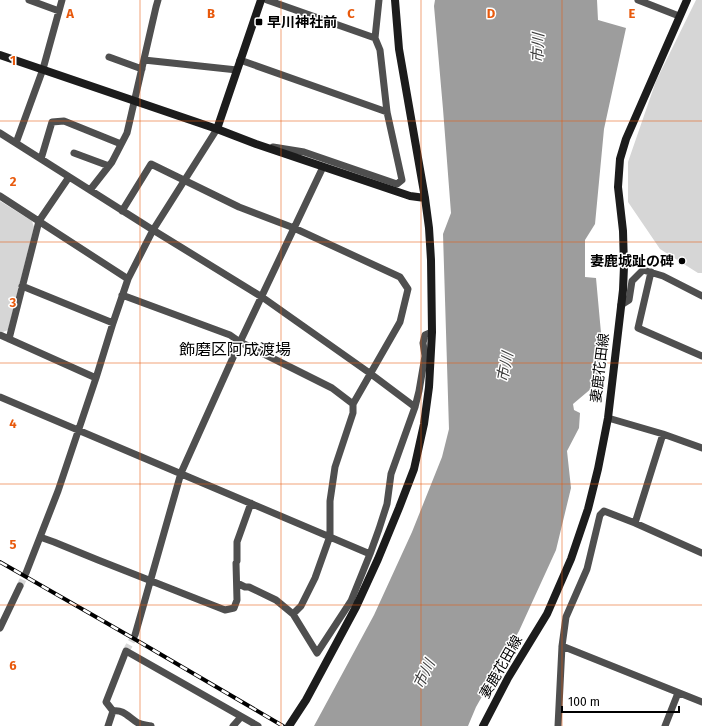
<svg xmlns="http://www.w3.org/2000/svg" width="702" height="726" font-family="'Fira Sans','Noto Sans JP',sans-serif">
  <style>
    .green { fill: #d6d6d6 }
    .water { fill: #9d9d9d }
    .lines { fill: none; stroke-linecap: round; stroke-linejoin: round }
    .street-tunnel { stroke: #d9d9d9; stroke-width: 7; stroke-dasharray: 7 3.5; stroke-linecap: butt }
    .street { stroke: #4f4f4f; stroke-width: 7 }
    .secondary { stroke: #1c1c1c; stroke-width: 8 }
    .rail-casing { stroke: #000; stroke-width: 4 }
    .rail { stroke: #fff; stroke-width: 2.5; stroke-dasharray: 8; stroke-linecap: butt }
    .grid { fill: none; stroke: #e8590c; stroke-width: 1; stroke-opacity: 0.55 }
    .poi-dot { fill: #000; stroke: #fff; stroke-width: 1.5 }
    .labels { text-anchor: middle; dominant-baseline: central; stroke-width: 3; stroke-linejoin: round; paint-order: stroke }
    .poi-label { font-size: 14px; font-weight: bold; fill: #000; stroke: #fff; text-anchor: start }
    .street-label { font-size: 14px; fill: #000; stroke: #fff }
    .water-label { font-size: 15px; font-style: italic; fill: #3e3e3e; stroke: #fff }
    .quarter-label { font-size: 16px; fill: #000; stroke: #fff }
    .grid-label { font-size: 13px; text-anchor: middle; font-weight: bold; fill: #e8590c; stroke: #fff; stroke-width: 3; stroke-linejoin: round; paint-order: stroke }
  </style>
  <rect width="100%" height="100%" fill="#fff"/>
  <path class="green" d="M696,0H702V273H698L660,249L628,202V162L656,81Z
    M0,201L32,221L34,227L8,330L3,332L0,331Z"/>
  <path class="water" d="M435,0H597L598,20L626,28L604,129L595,224L585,240V277L596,278L602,344L599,382L573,404L574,410L580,413L579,428L567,451L571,488L556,550L519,631L476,707L468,726H314L374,615L412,532L442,457L449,429L443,234L451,213L443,109L434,6Z"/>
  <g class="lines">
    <path class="street-tunnel" d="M20,586L26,573
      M126,651L135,635"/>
    <path class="street" d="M29,0L59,11
      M267,0L375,38
      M638,0L679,16
      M109,57L142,69
      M144,60L237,70
      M240,60L387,112
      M0,133L153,230L262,297L371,374L415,407
      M16,143L43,69L62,0
      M273,147L304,152L397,184L402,180L387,112L380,50L375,38L379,0
      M74,153L109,166
      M41,159L52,122L64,121L121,144
      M90,190L112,162L127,133L156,7L158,0
      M0,196L128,279
      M122,211L151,164L239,207L294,228L400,277L408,289L400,322L353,404V413L335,467L330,501V536L315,578L301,606L293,614
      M651,272L638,328L702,356
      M22,286L113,323
      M122,295L230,335L240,342L332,388L353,404
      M621,305L629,300L632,281L643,270L663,276L702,296
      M0,335L96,378
      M9,339L39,221L69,177
      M0,397L370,554
      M608,418L663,434L702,448
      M635,523L663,434
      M40,537L54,542L98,560L225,610L234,608L237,600L236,563L237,561V542L251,503
      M26,573L58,491L96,378L113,323L128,279L153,230L217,129
      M237,583L245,587H249L276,600L293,614L317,653L351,601
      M356,607L351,601L370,554L379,529L387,504L391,474L415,407L419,391L425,356L423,343L425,335L432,332
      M0,628L20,586
      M135,635L181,473L240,342L323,167
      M562,646L702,702
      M113,711C124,709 129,718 138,723C142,725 147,725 151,726
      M108,726L113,711L106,702L126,651L258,726
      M233,726L241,717
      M558,726L562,646L566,617L587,569L600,515L604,511L635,523L702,553
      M665,726L678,693"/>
    <path class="secondary" d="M0,55L217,129L256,144L410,196L425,198
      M217,129L261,0
      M289,726L306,700L356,607L378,559L399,508L414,469L424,424L429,387L432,332L431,260L429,228L425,198L399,49L395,0
      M483,726L508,678L547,614L571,559L588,509L598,469L608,418L623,290L624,266L623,231L618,187L620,159L626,139L687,0"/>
    <defs>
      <path id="rail" d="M0,562L131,637L283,726"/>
    </defs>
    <use href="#rail" class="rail-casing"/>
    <use href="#rail" class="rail"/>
  </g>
  <path class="grid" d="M140,0V726M281,0V726M421,0V726M562,0V726M0,121H702M0,242H702M0,363H702M0,484H702M0,605H702"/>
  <g class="poi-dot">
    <rect x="255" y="18" width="8" height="8" rx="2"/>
    <circle cx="682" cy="261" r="4"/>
  </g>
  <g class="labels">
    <g class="poi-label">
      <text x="267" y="22">早川神社前</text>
      <text x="674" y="261" text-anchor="end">妻鹿城趾の碑</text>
    </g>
    <g class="street-label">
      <text transform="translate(600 368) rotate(-83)">妻鹿花田線</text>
      <text transform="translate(501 667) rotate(-60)">妻鹿花田線</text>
    </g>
    <g class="water-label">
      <text transform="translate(538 48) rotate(-88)">市川</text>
      <text transform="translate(505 367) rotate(-79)">市川</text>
      <text transform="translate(424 674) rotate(-64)">市川</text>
    </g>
    <g class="quarter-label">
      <text x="235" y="349">飾磨区阿成渡場</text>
    </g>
  </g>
  <g class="grid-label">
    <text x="70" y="18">A</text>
    <text x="211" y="18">B</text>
    <text x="351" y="18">C</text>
    <text x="491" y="18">D</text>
    <text x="632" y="18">E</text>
    <text x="13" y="65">1</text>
    <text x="13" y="186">2</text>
    <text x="13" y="307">3</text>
    <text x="13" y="428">4</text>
    <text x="13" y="549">5</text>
    <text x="13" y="670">6</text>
  </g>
  <path d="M562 706v6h117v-6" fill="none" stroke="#000000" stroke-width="2"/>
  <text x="568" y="706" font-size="12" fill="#000000" stroke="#ffffff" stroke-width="3" paint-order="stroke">100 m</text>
</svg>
